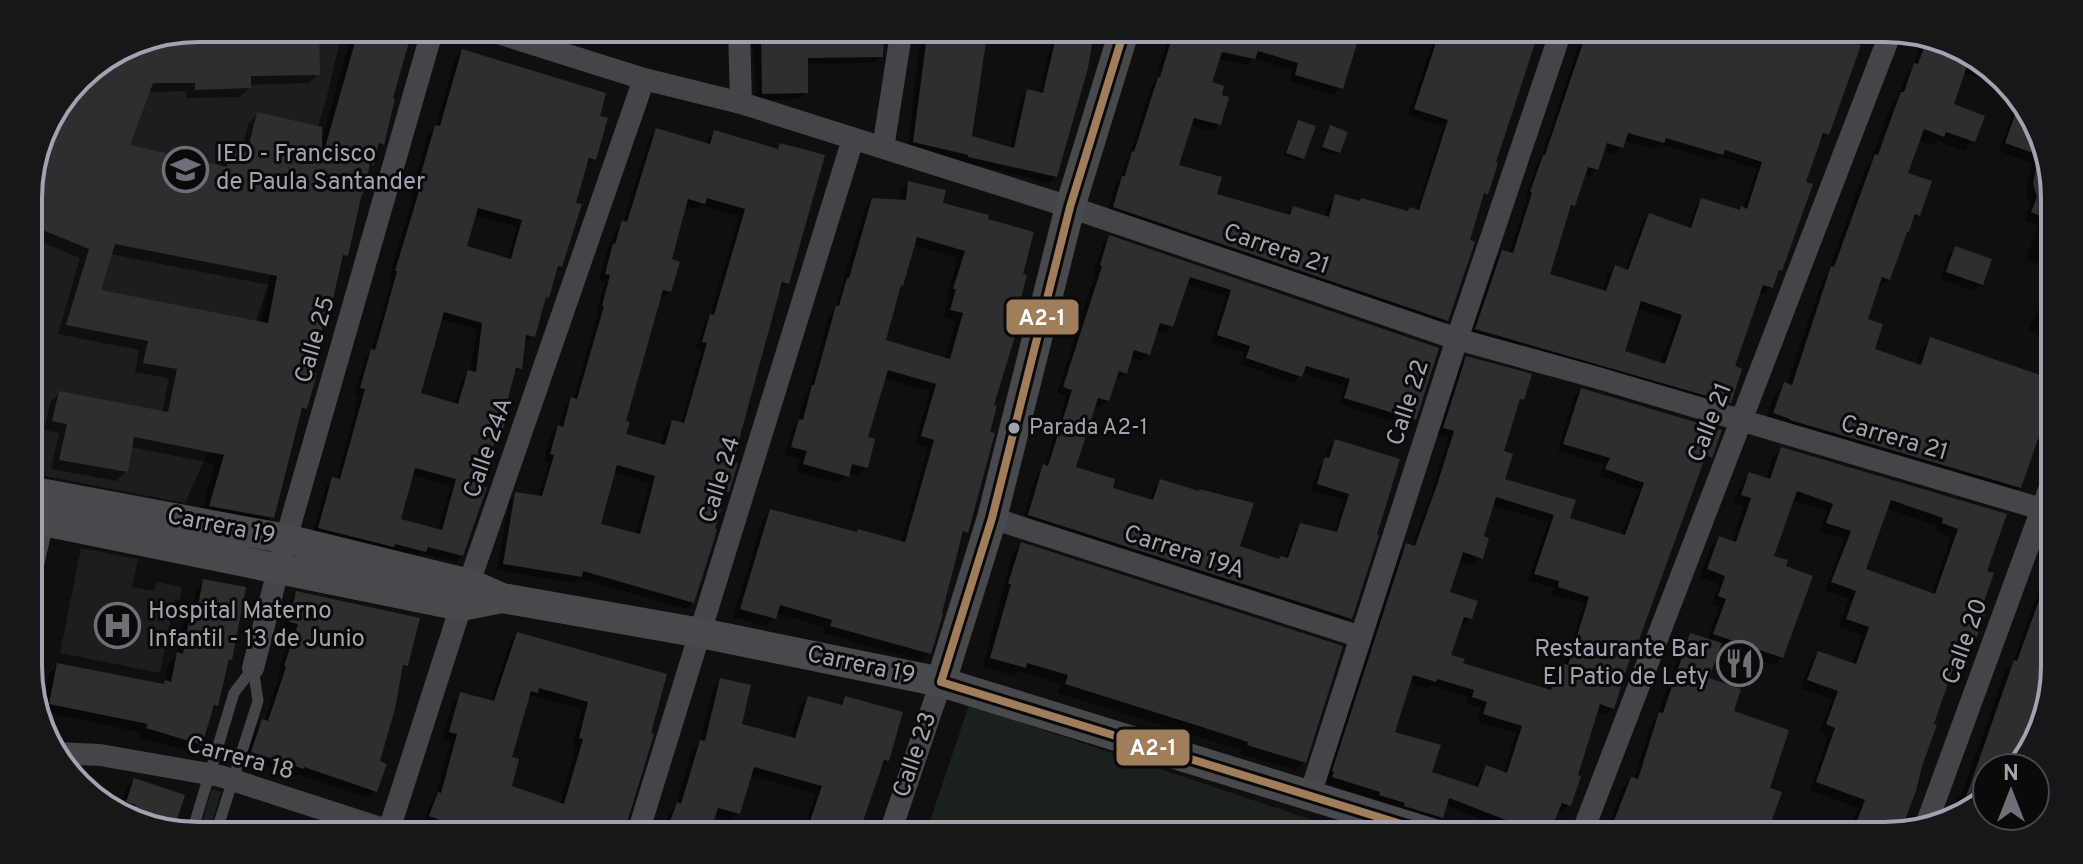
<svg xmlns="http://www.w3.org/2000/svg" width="2083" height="864" font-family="Overpass,sans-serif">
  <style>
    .built { fill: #1d1c1e }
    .green { fill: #1a201c }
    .shadow { fill: #0007; fill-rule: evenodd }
    .building { fill: #2e2e31; fill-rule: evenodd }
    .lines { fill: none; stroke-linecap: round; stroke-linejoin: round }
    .lane { stroke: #444549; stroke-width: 11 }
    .street { stroke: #444549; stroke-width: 22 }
    .secondary { stroke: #48494d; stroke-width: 30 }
    .bus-1-casing { stroke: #0b0a0b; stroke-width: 14 }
    .bus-1 { stroke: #a17e5b; stroke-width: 8 }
    .bus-dot { fill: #a2a3b0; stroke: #0b0a0b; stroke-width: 3 }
    .labels { text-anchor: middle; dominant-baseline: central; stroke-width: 6; stroke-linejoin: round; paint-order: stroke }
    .bus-label { font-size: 22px; fill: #a2a3b0; stroke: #0b0a0b; text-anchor: start }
    .poi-label { font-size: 24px; fill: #a2a3b0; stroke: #0b0a0b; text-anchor: start }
    .street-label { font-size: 24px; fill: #a2a3b0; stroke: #0b0a0b }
    .rim { fill: none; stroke: #a2a3b0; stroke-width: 4 }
    .line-badge { stroke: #0b0a0b; stroke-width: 3 }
    .badge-label { font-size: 22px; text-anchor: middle; font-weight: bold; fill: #fff }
  </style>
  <rect width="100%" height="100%" fill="#0f0f10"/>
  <path class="built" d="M198,28H343L326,100L272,273L225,414L185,503L29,473L28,186L46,122L86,70L133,41Z
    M81,548L138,559L132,587L154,591L157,582L182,587L180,600L175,599L160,673L60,653Z"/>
  <path class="green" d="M969,705L1360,836H925Z
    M212,789L221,792L208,836H198Z"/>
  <path class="shadow" d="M198,28H317L318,74L309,83L249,85V88L240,97L186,98V91L148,92L127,146L220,167L222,161L231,151L241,154L248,124L257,114L321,143L353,30L355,28H389L390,100L382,144L375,150L372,164L367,170L346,255L340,262L326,319L321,323L305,408L298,415L272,517L263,527L201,515L215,464L130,447L126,472L116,481L51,469L59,433L44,430L50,402L59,393L162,413L169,378L135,372L139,350L58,334L80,258L29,237L28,186L46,122L86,70L133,41ZM110,254L269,285L261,323L99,291Z
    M568,28H720L717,32L683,33L676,40L568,43Z
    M743,28H884L882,30L881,56L874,63L806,64V92L799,99L756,100L755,59H753L752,31H745Z
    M906,28H1099L1094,47L1088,54L1056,176L1049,183L908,148L921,32H909ZM985,30L1051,43L1039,94L1028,92L1021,98L1010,149L970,138Z
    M1167,28H1360L1341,88L1334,95L1289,81L1293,70L1254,58L1247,65L1218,59L1210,83L1219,97L1226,99L1219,124L1212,131L1189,125L1177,166L1214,196L1286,216L1293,208L1325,218L1329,203L1336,196L1407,213L1416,211L1443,127L1408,115L1434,38L1401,28H1544L1536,38L1534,37L1486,194L1479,200L1446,320L1440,327L1107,214L1115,185L1120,180L1126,160L1129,157L1151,86L1155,82L1167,42L1163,41Z
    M1588,28H1863L1853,45L1828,134L1821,141H1818L1804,183L1780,270L1775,275L1771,287L1764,294L1759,292L1732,367L1729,401L1722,408L1470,336L1496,259L1502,252L1509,254L1527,199H1525L1537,164L1540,161L1577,49L1582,44ZM1624,140L1655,149L1660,144L1714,161L1719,156L1757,169L1743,209L1739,212L1702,200L1695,207L1688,229L1649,215L1642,222L1625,271L1615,267L1608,274L1602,292L1548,276L1567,212L1573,205L1584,174L1590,176L1597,169L1603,150L1614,154L1621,147ZM1636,308L1676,322L1660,365L1623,352Z
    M1923,35L1950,41L2002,81L1998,85L1963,72L1952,106L1973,141L1964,151L1937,141L1933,145L1918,139L1905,174L1918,215L1909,223L1888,279L1879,288L1876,287L1865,320L1872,350L1916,365L1922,349L1931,339L2054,382V387L2019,487L2010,496L1765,422L1775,394L1785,384L1787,385L1823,278L1828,273L1866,166L1871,161L1887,116L1893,103L1897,99L1906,75L1912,68Z
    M462,52L597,117L594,159L588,166L585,165L561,266L554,273L547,297L543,301L533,336L526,343L524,342L520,368L512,376L498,440L491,447L462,555L455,562L422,553L417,558L312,535L326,486L333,479L336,480L359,396L355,394L365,358L370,353L379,324L392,278L389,277L414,195L411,194L428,134L436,126L455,59ZM474,215L517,227L507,260L464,248ZM439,319L477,329L470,373L469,372L462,379L454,405L418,394ZM411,475L451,486L438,531L399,520Z
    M2021,101L2053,175L2054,269L2026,260L2038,225L2025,220L2030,206L2026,192L2032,163L1999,151L2014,109Z
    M1298,122L1303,158L1300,161L1284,156L1295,125Z
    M1330,127L1338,152L1335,155L1320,150L1327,130Z
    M657,130L706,144L708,139L714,132L776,150L780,145L787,283L780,290L778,289L731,463L727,491L722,496L693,602L686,609L578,578L573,583L497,570L509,501L516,494L538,497L549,462L544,460L551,434L559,427L565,406L573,400L598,313L596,312L605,282L599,280L607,252L616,230L623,222L650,137ZM702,205L739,216L710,316L704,323L696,348L701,350L681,424L672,422L665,429L661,446L624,435V422L659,297L663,298L670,291L669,261L684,206L697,210ZM613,472L650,483L635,535L599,525Z
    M909,183L941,205L987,217L991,407L966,532L959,539L941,615L929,653L921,661L823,633L825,627L775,613L774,618L766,626L733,617L763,519L771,511L901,543L928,447L915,444L930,391L883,378L865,439L866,467L858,475L848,472L839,483L797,472L800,459L785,455L792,429L797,424L805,395L808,392L829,315L834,311L842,286L865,208L873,200L900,202L901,191ZM913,245L958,258L947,296L949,297L944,317L956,321L945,359L883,341L898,288L901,285Z
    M1110,237L1437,349L1414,419L1408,426L1339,404L1345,386L1302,373L1294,383L1241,364L1244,352L1211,342L1226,296L1186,284L1171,326L1165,333L1156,330L1148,354L1142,361L1130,357L1125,373L1118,379L1114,378L1108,400L1101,407L1094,405L1074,468L1110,489L1150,501L1154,488L1160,482L1238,548L1278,560L1285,559L1294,532L1300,525L1334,533L1344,500L1311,490L1318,468L1325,461L1328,448L1335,441L1397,461L1350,618L1343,625L1022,521L1037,473L1045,466L1066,396L1057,393L1096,272H1094L1103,244Z
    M1956,248L1981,284L1974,291L1940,279L1948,255Z
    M2054,276V344L2029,329Z
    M29,308L36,310L29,345Z
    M1467,358L1522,399L1516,405L1502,453L1503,480L1567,519L1621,536L1638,490L1600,476L1604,464L1558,451L1574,397L1581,390L1710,456L1703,463H1701L1637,639L1632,643L1612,708L1605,715L1595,711L1570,804L1563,811L1557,810L1546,836H1505L1508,830L1445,805L1441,817L1434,824L1373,802L1374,799L1327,784L1328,779L1327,778L1399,553L1406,545L1412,547L1432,491L1448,438L1437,435L1460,365ZM1492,505L1548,522L1528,581L1554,588L1552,594L1584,604L1564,666L1562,665L1554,672L1548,691L1461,665L1448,656L1459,624L1463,625L1470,618L1448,594L1458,560L1474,565L1481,558V537ZM1408,682L1427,688L1430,685L1468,697L1466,704L1481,708L1477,721L1516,733L1503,774L1486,768L1479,775L1474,788L1430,774L1392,733Z
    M1781,449L2005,515L1985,572L1974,638L1967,645L1958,670L1950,678L1948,677L1896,836H1847L1858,808L1810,790L1828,736L1820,732L1832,699L1801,688L1810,661L1818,653L1852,665L1862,635L1839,627L1849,599L1825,590L1844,539L1820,531L1827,511L1792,500L1772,557L1782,657L1774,665L1718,646L1707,679L1731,712L1767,789L1764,836H1602H1605L1623,787L1631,779L1634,780L1652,722L1657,717L1683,643L1691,635L1707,641L1719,607L1712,604L1719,584L1700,577L1711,546L1719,538L1732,543L1744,506L1734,503L1742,482L1750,474L1766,479L1773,457ZM1886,508L1937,526L1935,531L1951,537L1931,595L1864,570Z
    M1022,544L1304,762L1295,770L1240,754L1241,750L1058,693L1061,684L1020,671L1015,676L983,666L1013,553Z
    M2055,545V666L2042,731L2012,768H1987V798L1980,807L1950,817L1957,799L1962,794L2005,671L2012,665Z
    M204,581L230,659L226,663L217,705L210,712L200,744L192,752L139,737L140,732L42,712L49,674L58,665L163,685L165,683L169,663L177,656L183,621L191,614L196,589Z
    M297,593L406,665L400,671L378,762L375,791L368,798L297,774L295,776L245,759L255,728L262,721L264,722L280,674L278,673L292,631L283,629L290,600Z
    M517,634L665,676L621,836H458L423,823L431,802L435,798L451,742L442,740L453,702L461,694L490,702L510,642ZM532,695L582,709L572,745L576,746L560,804L509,787L510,758L528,699Z
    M721,680L740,725L791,739L800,706L808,698L838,706L845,698L888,760L880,768L856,836H788L790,830L798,822L805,825L816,794L750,775L738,813L730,821L713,816L707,836H661L669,812L676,806L692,750L700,743L713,688Z
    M134,780L174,824L182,827L181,833L133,823L126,818L128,812L120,809L127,787Z"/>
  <path class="building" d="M198,28H319L320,75L251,76V88L195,90V83H153L130,145L227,167L231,149L247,153L257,112L322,127V158L359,28H413L393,98L395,99L384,145L379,143L374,165L370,164L363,194L362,193L348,256L343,255L328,320L324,319L314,372L317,373L307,409L302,408L274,518L209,506L224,455L134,437L128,472L59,460L67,424L52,421L59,391L168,412L177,369L143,363L148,341L66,325L89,249L28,224V186L46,122L86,70L133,41ZM115,244L277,276L268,323L101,290Z
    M928,28H988L972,136L1014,148L1027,89L1043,93L1058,28H1095L1088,68L1057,177L968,157V155L913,142Z
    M1175,28H1330L1359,37L1343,89L1295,75L1298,63L1258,51L1255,59L1222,52L1212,82L1224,86L1222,95L1229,97L1221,125L1194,118L1179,165L1222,177L1217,194L1290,215L1293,206L1329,217L1335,194L1360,201L1361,198L1408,211L1410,207L1419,210L1448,120L1414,109L1441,28H1540L1496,162L1498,163L1488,195L1484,193L1470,240L1475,242L1448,321L1113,207L1122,176H1125L1132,151L1134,152L1158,77H1160Z
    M1588,28H1865L1856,44L1861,45L1829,135L1823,133L1806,182L1813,184L1782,271L1779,270L1773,288L1763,285L1735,366L1742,369L1731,403L1475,329L1502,250L1513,253L1532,193L1530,192L1543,155H1545ZM1628,133L1664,143L1666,138L1723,155L1725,150L1762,162L1747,209L1741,206L1740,210L1701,198L1691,228L1649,213L1628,270L1615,265L1606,291L1550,274L1571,205L1575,206L1588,167L1598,170L1607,143L1623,148ZM1641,301L1682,315L1665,364L1625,351Z
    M884,32L883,57L808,58V93L762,94L761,34Z
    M1928,37L1950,41L1970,57L1954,104L1985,116L1975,142L1946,132L1944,137L1924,129L1908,173L1932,181L1920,216L1915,214L1909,232H1907L1890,280L1882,277L1868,319L1883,324L1875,349L1921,365L1930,337L2054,380V393L2021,488L1790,420V419L1773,413L1784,382L1792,385L1831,266L1834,267L1875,154L1878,155L1896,105L1901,92H1904L1914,63L1918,64Z
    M462,49L606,93L600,116L608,118L596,160L589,158L576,203L582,204L562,267L558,266L549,298L546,297L535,337L526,335L522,369L516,368L504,413L507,414L500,441L495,440L482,487H487L463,556L428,547L426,552L395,544L394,547L318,528L332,477L340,479L365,389L360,388L371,349L375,350L385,315L397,271H395L420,188L417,187L435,125L440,126ZM478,208L522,220L511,259L467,246ZM444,312L482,323L476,372L468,370L458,404L421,393ZM415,468L456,479L442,530L401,519Z
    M2021,98L2053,175L2054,234L2048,235L2042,217L2031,212L2037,197L2033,183L2039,155L2005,143Z
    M1298,120L1316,126L1304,159L1286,153Z
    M1330,125L1348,132L1340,153L1322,147Z
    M656,128L710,144L714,130L778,149L780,143L825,155L789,284L782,282L733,462L738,463L729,492H726L715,529H717L714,540L694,603L583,571L582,577L503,564L515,492L542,496L554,455L550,454L558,425L563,427L571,397L577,399L604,306H602L610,275L605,274L613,243L615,244L622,220L627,222ZM707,198L745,209L714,315L710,314L702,342L707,343L684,423L672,420L665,445L626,434L630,422L626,421L663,290L671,292L680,262L672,259L688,199L705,204ZM617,465L655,476L640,534L601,524Z
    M908,181L946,190L943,203L989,215L988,219L1034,232L1023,274L1027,275L1012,332L1016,333L994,405L997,406L990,432L995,433L968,533L963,531L942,613L943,614L931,654L830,626L832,620L780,605L776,619L740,609L770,509L857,532L858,529L905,542L934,440L921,436L936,384L888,370L868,437L875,439L868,468L852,464L849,477L803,464L807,451L791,447L799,419L803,420L812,385H814L836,305L839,306L847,278H849L872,198L906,200ZM917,237L965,251L953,289H956L950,310L963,313L950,359L886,340L901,285L903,286Z
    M1109,235L1439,348L1416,420L1344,398L1350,379L1306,366L1302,377L1246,358L1250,346L1217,335L1231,290L1190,277L1173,327L1160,323L1150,355L1134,350L1127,374L1119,371L1109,401L1098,398L1076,467L1115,479L1113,488L1153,500L1160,479L1199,491V489L1254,503L1240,546L1279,559L1280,556L1288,558L1300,523L1337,532L1349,494L1317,484L1324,459L1326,457L1329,458L1335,439L1400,459L1377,535H1379L1352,619L1028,515L1043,464L1048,466L1072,390L1063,387L1102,266L1100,265Z
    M1955,246L1992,259L1983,285L1946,272Z
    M1466,356L1532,374L1524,400L1520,399L1504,451L1513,454L1505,479L1576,500L1570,518L1625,535L1644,483L1605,469L1610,458L1563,444L1581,388L1722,430L1712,458L1706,455L1639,640L1636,639L1614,709L1600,704L1578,775L1581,776L1571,806L1562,803L1548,836H1508L1514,823L1449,798L1443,818L1404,806L1405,803L1379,795L1380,792L1332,777L1334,772L1332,771L1406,543L1415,546L1438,482L1454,431L1443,428ZM1496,497L1554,515L1534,574L1559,581L1558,587L1589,597L1568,665L1561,663L1551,690L1463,663L1465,659L1451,655L1464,617L1472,619L1478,601L1450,592L1463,552L1483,559L1489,538L1484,536ZM1413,675L1436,682L1437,679L1474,690L1472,697L1487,702L1483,714L1522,726L1507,773L1486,765L1478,787L1432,772L1441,745L1395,732Z
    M1781,447L2007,514L1987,571L1994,573L1980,613L1985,615L1976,639L1972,638L1960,671L1953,669L1934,724L1937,725L1922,766L1916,791L1899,835L1896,836H1851L1865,800L1816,782L1835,728L1826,724L1838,691L1807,680L1818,651L1856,664L1869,627L1846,619L1856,591L1831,582L1851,531L1826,523L1833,504L1797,491L1774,556L1788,560L1786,566L1813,576L1783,658L1713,634L1726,599L1718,596L1725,576L1707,569L1719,536L1736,542L1751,498L1741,495L1749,472L1770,479ZM1891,500L1943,518L1942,523L1958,529L1935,594L1866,569Z
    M1021,542L1343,646L1306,763L1247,745L1248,742L1202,727L1065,684L1068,675L1027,663L1026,668L990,658L1011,584H1008Z
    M2052,565H2055V666L2042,731L2012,768H1987V798L1980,807L1960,814L2014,660L2017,661Z
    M203,579L246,587L232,660L229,659L218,706L214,705L202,745L146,728L148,724L49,704L57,663L164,684L165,680L171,682L177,652L183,654L191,610L197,611Z
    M296,591L420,618L408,666L403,665L395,709L380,761L387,764L377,792L304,767V769L251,752L262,719L268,721L286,667L284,666L298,624L289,622Z
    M517,632L667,674L651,733L654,734L623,836H484L429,816L438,792L441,793L457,734L449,732L460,692L494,701ZM539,688L588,702L579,738L583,739L564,804L512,786L519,759L512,757L531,691L538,693Z
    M1690,633L1722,643L1709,678L1741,689L1734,711L1789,730L1770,788L1782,792L1766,836H1608L1631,777L1638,779L1659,712L1663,713Z
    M720,678L751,685L742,724L795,738L808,696L842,705L845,696L903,712L889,761L884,760L858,836H805L822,786L754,767L740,814L718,808L709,836H665L677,802L681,804L700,740L705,741Z
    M134,778L185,795L173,831L131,821L136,805L126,802Z"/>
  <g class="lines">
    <path class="lane" d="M191,835L234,693L253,668
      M215,836L258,701L253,668"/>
    <path class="street" d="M482,28L644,79L741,103L1070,207L1457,339L1598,378L2055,513
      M739,28L741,103
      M883,148L902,28
      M992,518L1361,637
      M29,582L43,521
      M253,668L286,539L433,28
      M56,753L100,755L220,776L405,836
      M1310,795L1457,339L1562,28
      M1926,825L2054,476
      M387,836L461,606L644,79
      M637,836L853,139
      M889,836L941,682
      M1581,836L1892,29"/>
    <path class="secondary" d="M29,491L286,539L470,584L502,598L701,633L941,682L1441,836
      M29,518L461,606L502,598
      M941,682L992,518L1070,207L1125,28"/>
    <defs>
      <path id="bus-1" d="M1125,28L1070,207L992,518L941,682L1440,836"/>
    </defs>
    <use href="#bus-1" class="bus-1-casing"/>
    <use href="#bus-1" class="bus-1"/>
  </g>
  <defs>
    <symbol id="school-ring" viewBox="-11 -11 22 22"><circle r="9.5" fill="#0b0a0b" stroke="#6f6f78" stroke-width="1.5"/><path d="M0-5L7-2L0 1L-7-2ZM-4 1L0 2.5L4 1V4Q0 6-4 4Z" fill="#6f6f78"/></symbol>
    <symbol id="hospital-ring" viewBox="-11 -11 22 22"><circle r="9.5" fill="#0b0a0b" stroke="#6f6f78" stroke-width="1.5"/><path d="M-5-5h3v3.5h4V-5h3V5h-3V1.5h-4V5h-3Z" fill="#6f6f78"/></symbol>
    <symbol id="restaurant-ring" viewBox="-11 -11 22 22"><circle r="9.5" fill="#0b0a0b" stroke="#6f6f78" stroke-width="1.5"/><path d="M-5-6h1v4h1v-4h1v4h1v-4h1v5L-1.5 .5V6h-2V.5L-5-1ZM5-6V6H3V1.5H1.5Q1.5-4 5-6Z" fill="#6f6f78"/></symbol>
  </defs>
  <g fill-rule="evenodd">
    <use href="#school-ring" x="160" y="144" width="51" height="51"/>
    <use href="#hospital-ring" x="92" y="600" width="51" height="51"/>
    <use href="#restaurant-ring" x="1714" y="638" width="51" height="51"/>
  </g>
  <circle class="bus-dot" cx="1014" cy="428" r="7"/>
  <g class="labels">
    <g class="bus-label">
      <text x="1029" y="428">Parada A2-1</text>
    </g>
    <g class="poi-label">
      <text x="216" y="155">IED - Francisco<tspan x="216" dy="28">de Paula Santander</tspan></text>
      <text x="148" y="612">Hospital Materno<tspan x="148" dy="28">Infantil - 13 de Junio</tspan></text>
      <text x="1709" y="650" text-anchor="end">Restaurante Bar<tspan x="1709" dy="28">El Patio de Lety</tspan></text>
    </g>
    <g class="street-label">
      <text transform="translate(1276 250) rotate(19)">Carrera 21</text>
      <text transform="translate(316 340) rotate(-74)">Calle 25</text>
      <text transform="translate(1409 403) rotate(-72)">Calle 22</text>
      <text transform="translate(1711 423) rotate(-69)">Calle 21</text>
      <text transform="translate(1894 439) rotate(16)">Carrera 21</text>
      <text transform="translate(489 448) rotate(-71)">Calle 24A</text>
      <text transform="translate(721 480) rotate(-73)">Calle 24</text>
      <text transform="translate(221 527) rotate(11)">Carrera 19</text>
      <text transform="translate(1184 553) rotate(18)">Carrera 19A</text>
      <text transform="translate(1966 642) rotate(-70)">Calle 20</text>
      <text transform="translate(861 666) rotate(12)">Carrera 19</text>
      <text transform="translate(916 755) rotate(-71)">Calle 23</text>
      <text transform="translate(240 759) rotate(15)">Carrera 18</text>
    </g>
  </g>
  <path d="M0 0H2083V864H0ZM198 42H1885A156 156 0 0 1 2041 198V666A156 156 0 0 1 1885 822H198A156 156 0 0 1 42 666V198A156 156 0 0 1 198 42Z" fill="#171618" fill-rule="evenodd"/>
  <path class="rim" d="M198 42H1885A156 156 0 0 1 2041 198V666A156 156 0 0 1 1885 822H198A156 156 0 0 1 42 666V198A156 156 0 0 1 198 42Z"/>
  <g class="line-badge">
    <rect x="1005" y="298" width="75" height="38" rx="8" fill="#a17e5b"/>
    <rect x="1115" y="728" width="76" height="39" rx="8" fill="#a17e5b"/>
  </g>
  <g class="badge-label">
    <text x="1042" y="325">A2-1</text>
    <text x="1153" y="755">A2-1</text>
  </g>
  <g transform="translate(2011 792)"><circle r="38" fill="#0b0a0b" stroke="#47474d" stroke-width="2"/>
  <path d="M0-6L14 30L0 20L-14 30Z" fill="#6f6f78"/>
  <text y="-12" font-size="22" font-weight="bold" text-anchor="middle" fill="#a2a3b0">N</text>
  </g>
</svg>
